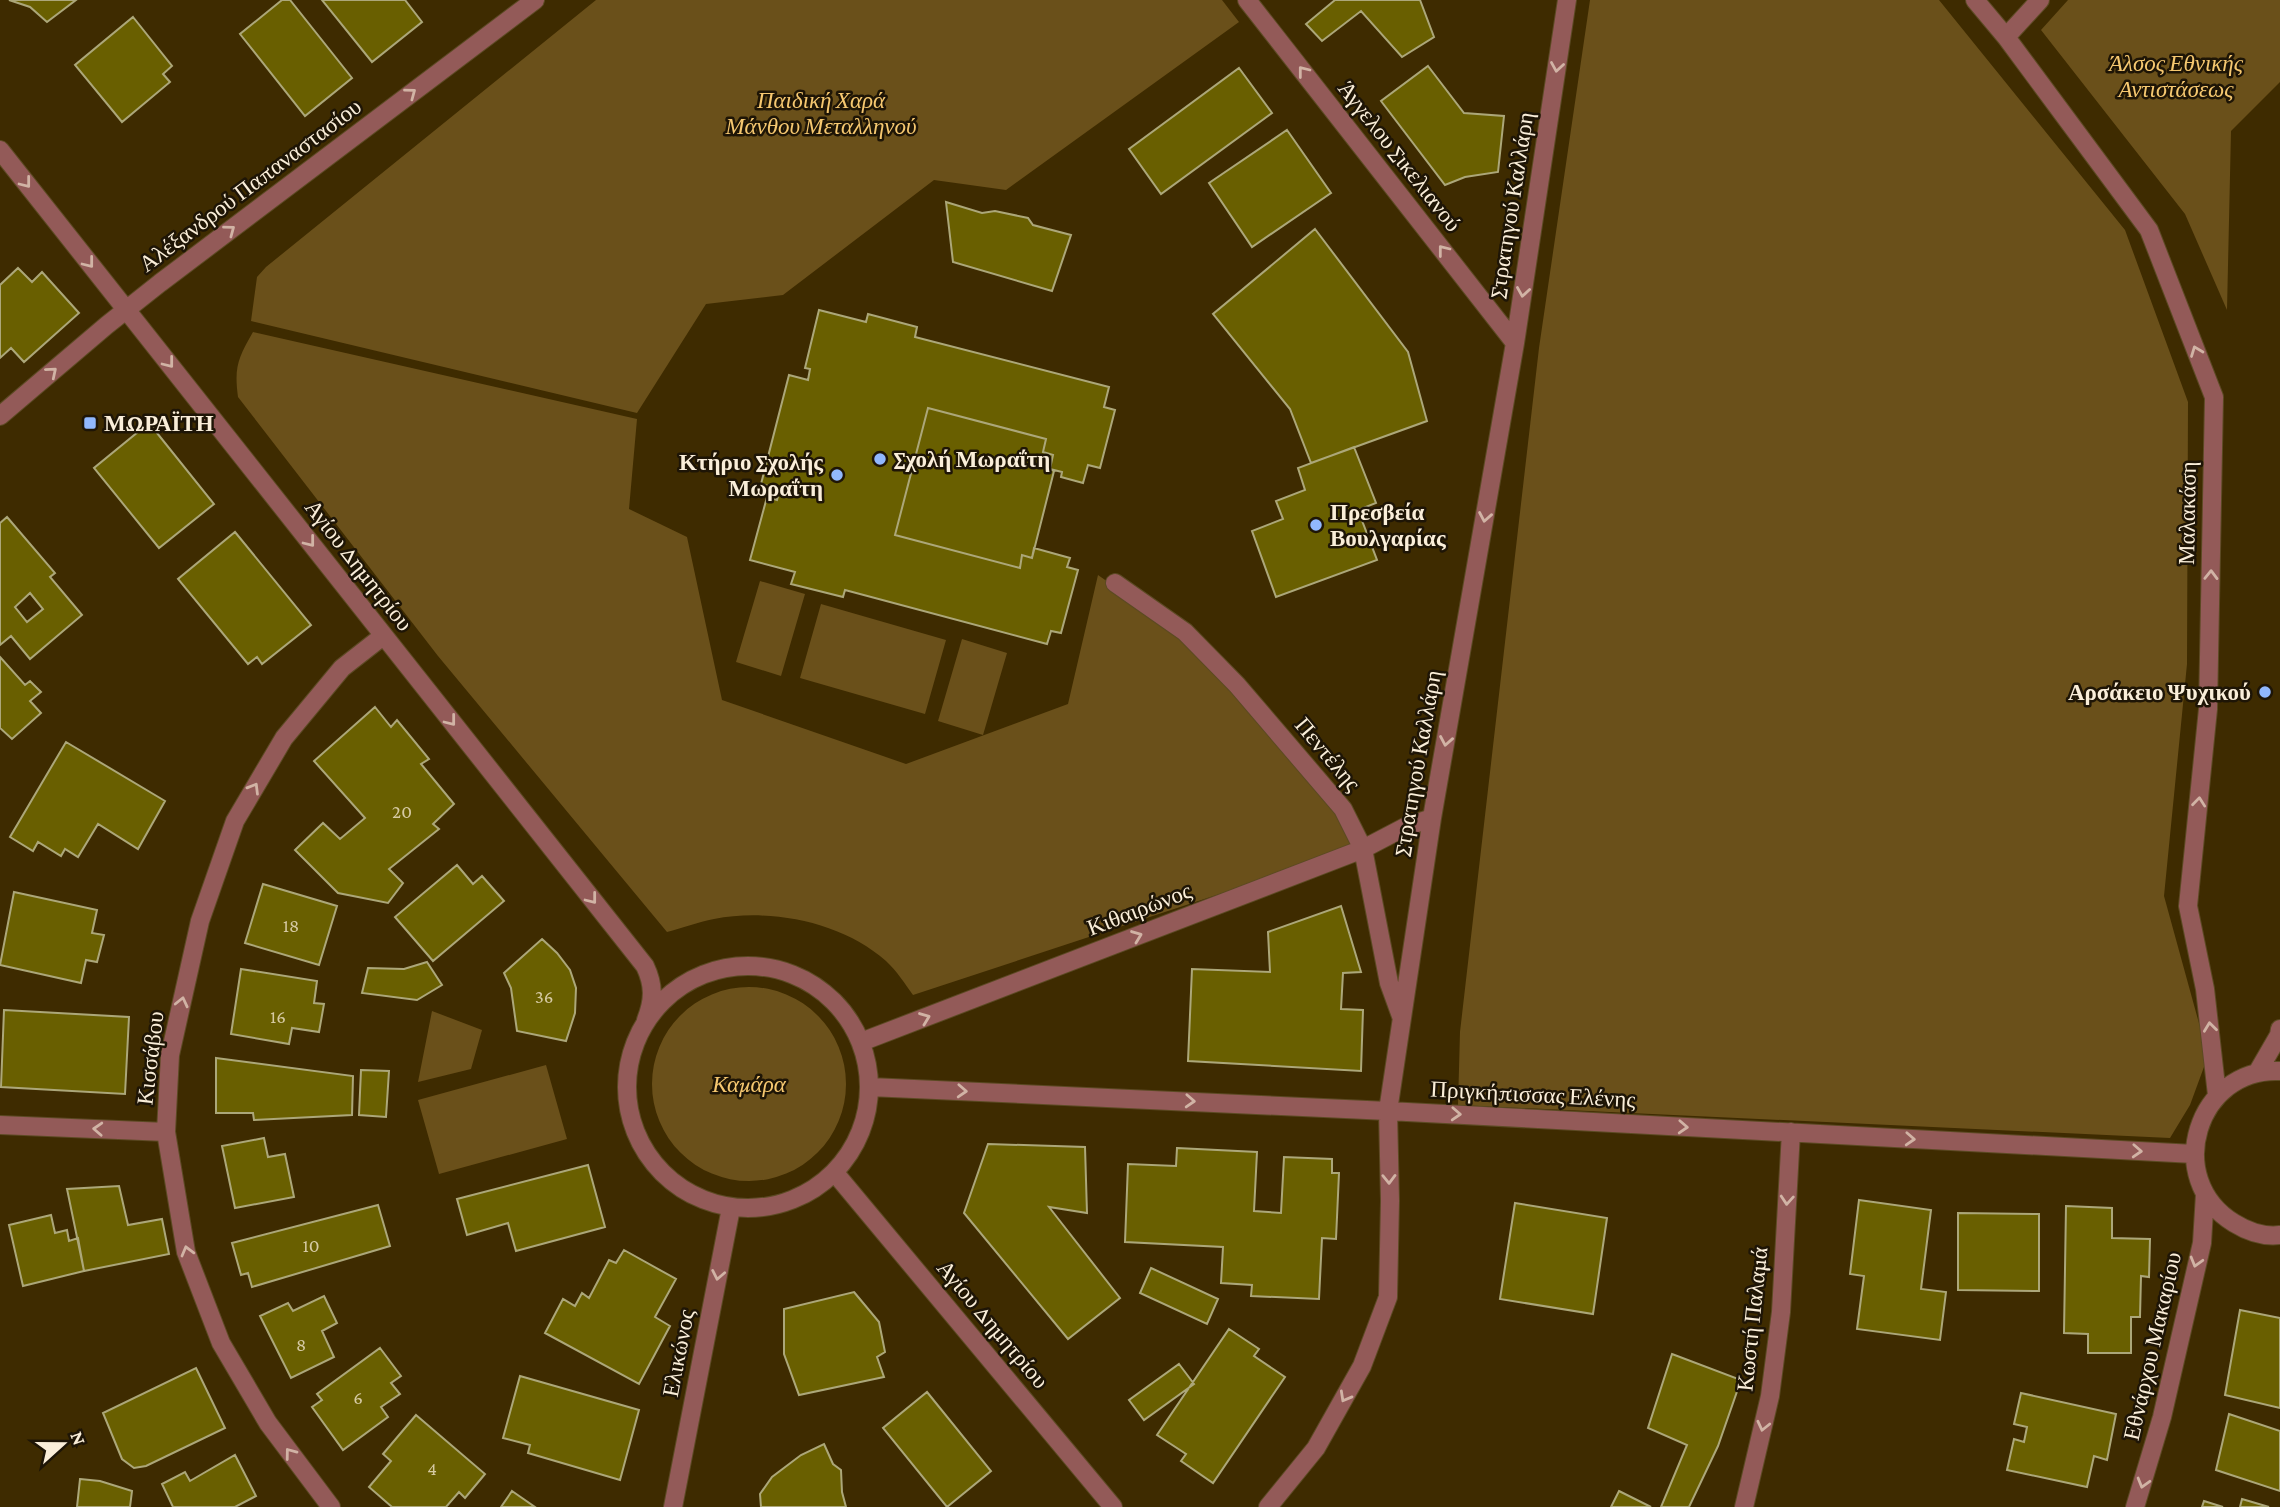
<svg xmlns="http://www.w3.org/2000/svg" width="2280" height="1507" font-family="'Crimson Pro',serif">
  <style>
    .green { fill: #6a501a }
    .building { fill: #695f00; stroke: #aca779; stroke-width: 2; fill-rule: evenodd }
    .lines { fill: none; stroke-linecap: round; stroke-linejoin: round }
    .minor-casing { stroke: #5c4a23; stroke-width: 20 }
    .minor { stroke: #935a58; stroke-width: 18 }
    .oneway { stroke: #d1b3a5 }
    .poi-dot { fill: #91b8fd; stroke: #1e1506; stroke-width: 2.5 }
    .labels { text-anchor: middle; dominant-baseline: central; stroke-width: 5; stroke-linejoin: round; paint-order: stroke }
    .number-label { font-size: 19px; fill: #d6caa3 }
    .park-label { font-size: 23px; font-style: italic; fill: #f6c870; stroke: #1e1506 }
    .street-label { font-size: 23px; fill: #faeed9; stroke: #1e1506 }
    .poi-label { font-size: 23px; font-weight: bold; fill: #faeed9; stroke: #1e1506; text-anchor: start }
  </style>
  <rect width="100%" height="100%" fill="#3e2b00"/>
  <path class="green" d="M596,0H1222L1239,22L1006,190L934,180L783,295L706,304L637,413L251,321L257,277L266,267Z
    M1590,0H1939L2125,230L2188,402L2187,664L2164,896L2208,1056L2190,1105L2170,1138L1458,1105L1460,1032L1539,348Z
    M2068,0H2280V82L2231,131L2227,310L2185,214L2041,30Z
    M253,332L637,419L629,509L687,537L722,700L906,764L1068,704L1098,575L1181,633L1339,810L1359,848L913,995C905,984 897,971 886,961C842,922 771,908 714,919C698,922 682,928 667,932L438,656L238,397C234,367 238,358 253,332Z
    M760,581L805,594L781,676L736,662Z
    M821,604L946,640L925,714L800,678Z
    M962,639L1007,653L983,735L938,721Z
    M652 1084a97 97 0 1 1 194 0a97 97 0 1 1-194 0Z
    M432,1011L482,1030L471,1069L418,1082Z
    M546,1065L567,1139L439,1174L418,1100Z"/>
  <path class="building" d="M9,0H76L47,22L30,7Z
    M282,0H290L352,78L305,116L240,34Z
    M322,0H405L422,22L372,62Z
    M1335,0H1420L1434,37L1402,57L1361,11L1322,41L1306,24Z
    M133,17L172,66L163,74L170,82L122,122L75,65Z
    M1428,66L1464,113L1504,116L1498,172L1465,177L1445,185L1381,101Z
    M1239,68L1272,113L1161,194L1129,149Z
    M1287,130L1331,193L1252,247L1209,183Z
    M946,202L982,213L995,211L1028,218L1033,225L1071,235L1052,291L953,262Z
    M1315,229L1408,352L1427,421L1311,463L1290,409L1213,314Z
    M18,268L32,282L42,272L79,313L24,362L11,348L0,358V285Z
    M819,310L866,322L868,314L917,327L915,337L1109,387L1104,407L1115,410L1100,468L1088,465L1083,483L1061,477L1062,472L1050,469L1053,455L1043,452L1046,439L928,408L895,535L1020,568L1022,555L1032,558L1034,548L1070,558L1067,567L1078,570L1061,633L1051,631L1047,644L845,590L843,597L791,584L795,572L750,560L767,497L777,500L780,489L761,484L789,375L808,380L810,369L805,368Z
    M928,408L1046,439L1043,452L1053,455L1050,469L1054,471L1032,558L1022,555L1020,568L895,535Z
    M149,423L214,504L159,548L94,468Z
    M1354,447L1376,503L1358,510L1377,560L1276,597L1252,531L1283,519L1276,501L1305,490L1298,468Z
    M7,517L55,573L50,577L82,615L30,659L11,636L0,645V523ZM30,593L43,609L27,622L15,607Z
    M235,532L311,625L262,664L257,657L248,664L178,579Z
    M0,657L25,685L30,681L41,692L30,701L41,713L12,739L0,728Z
    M375,707L391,727L397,720L429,759L421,764L454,804L433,824L439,829L389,869L403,883L388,903L338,893L295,850L323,823L340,839L365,818L314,761Z
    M66,742L165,801L138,849L98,824L78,857L65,849L61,856L38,842L33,851L10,837Z
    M457,865L473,884L482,876L504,901L433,961L395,917Z
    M263,884L337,906L319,965L245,943Z
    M14,892L97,910L92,933L104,935L97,962L86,960L81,983L0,965Z
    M1341,906L1361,972L1343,973L1341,1009L1363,1010L1361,1071L1188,1061L1192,969L1270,972L1268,932Z
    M542,939L557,953L570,970L576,988L575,1013L566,1041L517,1031L511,988L504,973Z
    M427,962L442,985L417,1000L362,993L368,968L404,969Z
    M241,969L317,981L314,1003L324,1004L319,1032L292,1028L289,1044L231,1034Z
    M4,1010L129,1017L125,1094L1,1087Z
    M216,1058L353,1076L352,1115L254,1120L253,1113H216Z
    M361,1070L389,1071L386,1117L359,1115Z
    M264,1138L268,1157L285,1154L294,1197L235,1208L222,1146Z
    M988,1144L1085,1147L1087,1213L1049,1207L1120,1298L1068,1339L964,1213Z
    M1177,1148L1257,1152L1254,1211L1281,1213L1284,1157L1332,1159V1173H1339L1336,1239L1322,1238L1319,1299L1251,1296L1252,1285L1221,1283L1223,1247L1125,1242L1128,1164L1176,1166Z
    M588,1165L605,1227L516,1251L508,1223L467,1235L457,1199Z
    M119,1186L128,1225L162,1219L169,1254L84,1271L67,1189Z
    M1859,1200L1931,1210L1921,1289L1946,1292L1940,1340L1857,1329L1864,1276L1850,1274Z
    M1515,1203L1607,1218L1593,1314L1500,1299Z
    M378,1205L390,1246L252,1287L248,1273L241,1275L232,1243Z
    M2066,1206L2112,1208V1238L2150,1239L2149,1277L2141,1276L2140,1317H2131V1353H2088V1334L2064,1333Z
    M1958,1213L2039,1214V1291L1958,1290Z
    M51,1215L55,1233L67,1230L69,1241L78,1238L84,1271L23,1286L9,1225Z
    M624,1250L676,1279L655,1317L670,1326L639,1384L545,1333L563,1299L575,1306L582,1293L589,1298L609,1260L616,1263Z
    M1151,1268L1218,1299L1207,1324L1140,1293Z
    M854,1292L879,1322L885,1352L877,1357L884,1377L799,1395L784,1354V1309Z
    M324,1296L337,1323L322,1331L334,1357L291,1378L260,1316L288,1303L293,1311Z
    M2240,1310L2280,1318V1408L2225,1395Z
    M1229,1329L1259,1349L1254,1356L1285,1377L1213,1483L1181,1461L1186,1454L1157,1435Z
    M380,1348L401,1376L391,1383L400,1394L381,1407L388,1417L343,1450L312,1407L322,1400L317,1394Z
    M1672,1354L1741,1380L1718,1446L1689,1507H1661L1687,1445L1648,1428Z
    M1179,1364L1194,1384L1144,1420L1129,1400Z
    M196,1368L225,1428L146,1466L134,1468L122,1459L103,1413Z
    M520,1376L639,1410L620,1480L528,1453L530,1445L503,1438Z
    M927,1392L991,1471L947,1507L883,1428Z
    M2021,1393L2116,1414L2107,1460L2094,1456L2087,1487L2007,1470L2014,1439L2024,1442L2027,1427L2014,1424Z
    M2229,1414L2280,1431V1491L2216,1470Z
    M416,1415L485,1474L465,1498L459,1492L446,1507H392L369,1487L391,1461L383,1454Z
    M824,1444L833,1464L841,1470L842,1492L846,1507H761L760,1494L772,1477L801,1455Z
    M235,1455L256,1496L235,1507H173L162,1484L185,1472L190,1481Z
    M80,1479L100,1481L132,1491L130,1507H77Z
    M512,1491L535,1507H501Z
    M1619,1491L1651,1507H1611Z
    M2242,1499L2269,1507H2240Z
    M2204,1501L2223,1507H2202Z"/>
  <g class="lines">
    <defs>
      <path id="minor" d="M1247,0L1515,343
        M1975,0L2006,37L2149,230L2214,397L2208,709L2188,906L2205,989L2217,1095
        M2006,37L2040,0
        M0,150L645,966C654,985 654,1000 646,1020
        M0,416L107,325L160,283L535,0
        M1115,583L1185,632L1237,685L1343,809L1363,849L1389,983L1401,1016
        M627 1087a121 121 0 1 1 242 0a121 121 0 1 1-242 0Z
        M861,1042L1363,849L1405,827L1432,818
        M2280,1071C2197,1067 2162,1179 2234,1223C2247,1231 2264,1237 2280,1235
        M2257,1073L2279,1035L2280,1029
        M870,1087L1388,1111L2194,1154
        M0,1125L166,1132
        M835,1173L1113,1507
        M331,1507L268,1423L221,1343L186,1252L166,1132L170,1055L200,921L235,821L284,738L342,668L383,636
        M673,1507L731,1208
        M1268,1507L1316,1448L1362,1366L1388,1297L1390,1201L1388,1111L1432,818L1515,343L1567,0
        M1744,1507L1770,1396L1781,1312L1791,1132
        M2135,1507L2162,1417L2202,1243L2205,1194"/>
    </defs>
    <use href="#minor" class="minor-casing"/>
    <use href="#minor" class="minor"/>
  </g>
  <defs><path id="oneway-chevron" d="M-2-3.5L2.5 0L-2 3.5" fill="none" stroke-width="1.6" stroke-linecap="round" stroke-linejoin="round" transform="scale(1.75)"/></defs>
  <g class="oneway">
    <use href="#oneway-chevron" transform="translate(1557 67) rotate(99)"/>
    <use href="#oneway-chevron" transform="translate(1303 71) rotate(-128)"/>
    <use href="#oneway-chevron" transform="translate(411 93) rotate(-37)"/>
    <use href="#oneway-chevron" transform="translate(26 183) rotate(52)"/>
    <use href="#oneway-chevron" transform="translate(230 230) rotate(-37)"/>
    <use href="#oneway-chevron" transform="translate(1443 250) rotate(-128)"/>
    <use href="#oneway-chevron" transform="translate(89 263) rotate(52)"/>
    <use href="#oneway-chevron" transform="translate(1523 292) rotate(99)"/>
    <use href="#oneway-chevron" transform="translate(2196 351) rotate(-111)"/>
    <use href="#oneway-chevron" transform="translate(169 363) rotate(52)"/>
    <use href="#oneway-chevron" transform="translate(52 372) rotate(-40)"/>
    <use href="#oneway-chevron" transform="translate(1485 517) rotate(100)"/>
    <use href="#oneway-chevron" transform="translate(310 542) rotate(52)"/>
    <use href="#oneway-chevron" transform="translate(2211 575) rotate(-89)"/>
    <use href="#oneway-chevron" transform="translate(451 721) rotate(52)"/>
    <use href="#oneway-chevron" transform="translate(1446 741) rotate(100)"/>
    <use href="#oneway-chevron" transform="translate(254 788) rotate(-59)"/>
    <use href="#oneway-chevron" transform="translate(2199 802) rotate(-84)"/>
    <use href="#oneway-chevron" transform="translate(592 899) rotate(52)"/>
    <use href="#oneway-chevron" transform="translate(1137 936) rotate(-21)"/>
    <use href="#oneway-chevron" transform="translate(182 1002) rotate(-77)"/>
    <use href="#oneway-chevron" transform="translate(925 1018) rotate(-21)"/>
    <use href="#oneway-chevron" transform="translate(2210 1027) rotate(-97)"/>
    <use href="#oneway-chevron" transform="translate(962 1091) rotate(3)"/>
    <use href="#oneway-chevron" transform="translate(1190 1101) rotate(3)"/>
    <use href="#oneway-chevron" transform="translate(1456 1114) rotate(3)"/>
    <use href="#oneway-chevron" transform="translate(1683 1127) rotate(3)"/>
    <use href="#oneway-chevron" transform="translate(98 1129) rotate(-177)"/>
    <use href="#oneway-chevron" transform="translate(1910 1139) rotate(3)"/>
    <use href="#oneway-chevron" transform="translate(2137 1151) rotate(3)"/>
    <use href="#oneway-chevron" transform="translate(1389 1179) rotate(89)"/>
    <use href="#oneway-chevron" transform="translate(1787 1200) rotate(94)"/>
    <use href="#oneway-chevron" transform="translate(187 1251) rotate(-105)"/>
    <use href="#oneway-chevron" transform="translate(2196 1262) rotate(106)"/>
    <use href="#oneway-chevron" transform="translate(718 1275) rotate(101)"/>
    <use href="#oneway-chevron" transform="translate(1345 1397) rotate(119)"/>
    <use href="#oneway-chevron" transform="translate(1763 1426) rotate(103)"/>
    <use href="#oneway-chevron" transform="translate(290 1453) rotate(-127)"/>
    <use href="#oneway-chevron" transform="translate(2143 1483) rotate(106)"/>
  </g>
  <g class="poi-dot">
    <rect x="83" y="416" width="14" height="14" rx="3.5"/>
    <circle cx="880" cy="459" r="7"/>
    <circle cx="837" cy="475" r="7"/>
    <circle cx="1316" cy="525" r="7"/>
    <circle cx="2265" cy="692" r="7"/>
  </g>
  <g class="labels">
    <g class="number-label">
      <text x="402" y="811">20</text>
      <text x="291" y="925">18</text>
      <text x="544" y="996">36</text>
      <text x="278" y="1016">16</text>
      <text x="311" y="1245">10</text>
      <text x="301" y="1344">8</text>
      <text x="358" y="1397">6</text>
      <text x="432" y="1468">4</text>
    </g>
    <g class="park-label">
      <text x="2176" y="63">Άλσος Εθνικής<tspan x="2176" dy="26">Αντιστάσεως</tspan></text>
      <text x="821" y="100">Παιδική Χαρά<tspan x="821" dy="26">Μάνθου Μεταλληνού</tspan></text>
      <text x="749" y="1084">Καμάρα</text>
    </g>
    <g class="street-label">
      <text transform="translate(1400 156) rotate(52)">Άγγελου Σικελιανού</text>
      <text transform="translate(250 185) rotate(-37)">Αλέξανδρού Παπαναστασίου</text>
      <text transform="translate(1511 205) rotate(-81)">Στρατηγού Καλλάρη</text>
      <text transform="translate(2187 513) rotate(-89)">Μαλακάση</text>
      <text transform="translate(359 565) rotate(52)">Αγίου Δημητρίου</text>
      <text transform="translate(1328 754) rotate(50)">Πεντέλης</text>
      <text transform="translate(1417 763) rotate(-80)">Στρατηγού Καλλάρη</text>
      <text transform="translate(1139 909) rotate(-21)">Κιθαιρώνος</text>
      <text transform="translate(150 1058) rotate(-83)">Κισσάβου</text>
      <text transform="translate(1533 1094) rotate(3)">Πριγκήπισσας Ελένης</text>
      <text transform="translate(1752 1319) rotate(-84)">Κωστή Παλαμά</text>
      <text transform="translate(993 1324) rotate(50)">Αγίου Δημητρίου</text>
      <text transform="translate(2152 1346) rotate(-77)">Εθνάρχου Μακαρίου</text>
      <text transform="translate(678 1353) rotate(-79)">Ελικώνος</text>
    </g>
    <g class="poi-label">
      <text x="104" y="423">ΜΩΡΑΪΤΗ</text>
      <text x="894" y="459">Σχολή Μωραΐτη</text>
      <text x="823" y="462" text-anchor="end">Κτήριο Σχολής<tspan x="823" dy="26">Μωραΐτη</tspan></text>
      <text x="1330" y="512">Πρεσβεία<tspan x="1330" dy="26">Βουλγαρίας</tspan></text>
      <text x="2251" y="692" text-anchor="end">Αρσάκειο Ψυχικού</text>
    </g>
  </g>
  <g transform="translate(63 1444) rotate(69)" stroke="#1e1506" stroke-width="5" paint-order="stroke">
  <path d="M0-5L12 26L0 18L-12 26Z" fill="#faeed9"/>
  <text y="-10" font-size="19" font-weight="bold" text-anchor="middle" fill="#faeed9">N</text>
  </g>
</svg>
